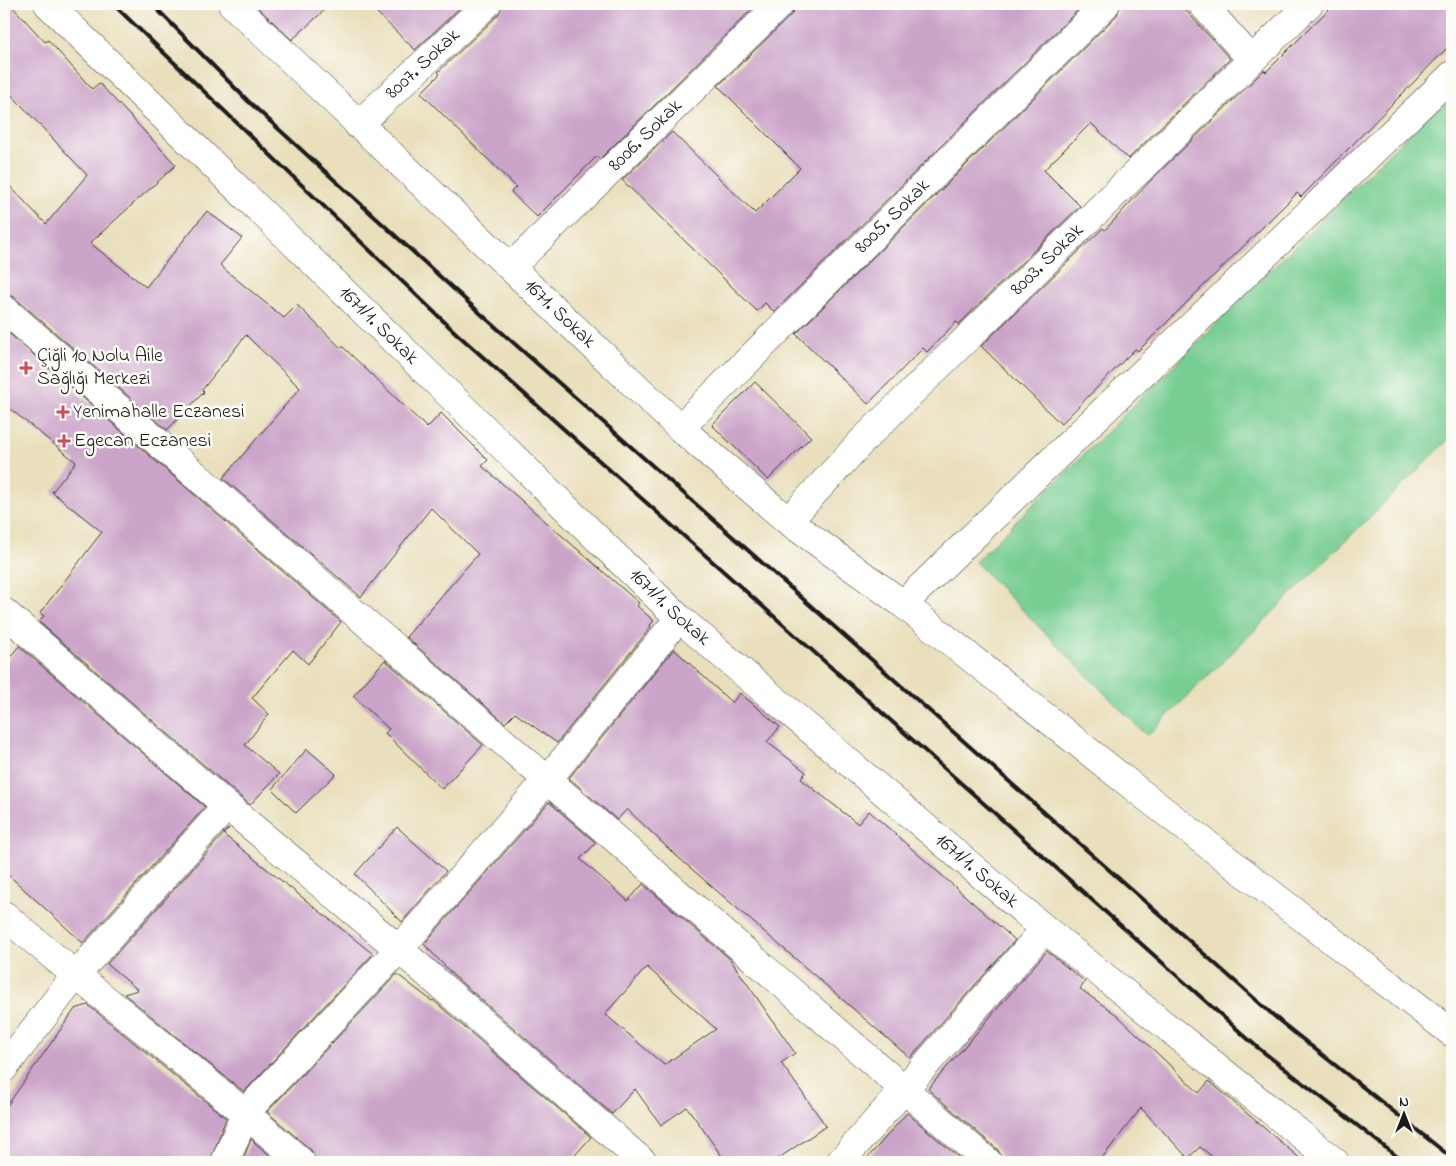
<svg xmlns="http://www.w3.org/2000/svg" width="1456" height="1166" font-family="'Indie Flower',sans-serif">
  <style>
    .green { fill: #77cd92; stroke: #4a7457 }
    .building { fill: #cba4c9; fill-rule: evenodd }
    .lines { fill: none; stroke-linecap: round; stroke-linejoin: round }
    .minor-casing { stroke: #3b3934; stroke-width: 29 }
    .minor { stroke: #fff; stroke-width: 28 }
    .rail { stroke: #1c1c1c; stroke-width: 4 }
    .poi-dot { fill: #d1495b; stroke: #fdfcf7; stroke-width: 2 }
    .labels { text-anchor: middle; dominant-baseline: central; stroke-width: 5; stroke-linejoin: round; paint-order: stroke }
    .street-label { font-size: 20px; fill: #1c1c1c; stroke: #fdfcf7 }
    .poi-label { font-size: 20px; fill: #1c1c1c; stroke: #fdfcf7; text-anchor: start }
  </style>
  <rect width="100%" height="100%" fill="#fdfcf7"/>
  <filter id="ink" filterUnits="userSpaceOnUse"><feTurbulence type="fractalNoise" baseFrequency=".02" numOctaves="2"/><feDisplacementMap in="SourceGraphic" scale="10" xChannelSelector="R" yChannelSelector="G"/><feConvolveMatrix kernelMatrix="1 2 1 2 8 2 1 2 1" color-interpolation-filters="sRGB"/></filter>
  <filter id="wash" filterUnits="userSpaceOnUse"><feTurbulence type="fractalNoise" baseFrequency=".0096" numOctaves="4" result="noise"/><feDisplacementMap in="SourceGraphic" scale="20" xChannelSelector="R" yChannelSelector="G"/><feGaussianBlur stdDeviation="1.12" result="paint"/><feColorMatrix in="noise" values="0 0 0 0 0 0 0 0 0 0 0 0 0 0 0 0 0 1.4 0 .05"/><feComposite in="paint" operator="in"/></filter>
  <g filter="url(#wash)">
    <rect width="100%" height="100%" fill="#e9dfbc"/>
    <path class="green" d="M1452,91V436L1147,736L975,562Z"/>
    <g id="blocks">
      <path class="building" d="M4,4H10L45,42L48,40L92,89L99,83L176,165L90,243L146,287L207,211L242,238L220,265L230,274L284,318L297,305L341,348L342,346L427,428L441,413L488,460L482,466L639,603L637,606L654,621L650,625L651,627L557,743L515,713L505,723L406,637L478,554L431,508L361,597L223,478L300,388L246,335L202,390L204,392L167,430L14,297L4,294V180L46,224L87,175L4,87Z
        M254,4H331L292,40Z
        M368,4H464L415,50Z
        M502,4H755L756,5L600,159L597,156L537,217L511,192L516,187L421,93L440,74L438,72L498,15Z
        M798,4H1084L774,312L765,303L757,311L622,180L672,132L755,213L800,168L718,86L791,15Z
        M1121,4H1180L1230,59L1128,159L1091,123L1044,170L1080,206L959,324L956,322L927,352L923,348L868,404L796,334L1117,15Z
        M1334,4H1452V43L1301,197L1297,193L1138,351L1135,349L1061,424L981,346L1103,228L1105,230L1150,181L1256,78L1264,70L1266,72Z
        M4,329L341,622L308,664L293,650L252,698L269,714L245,745L279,774L250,805L39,622L44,616L40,613L102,532L52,492L76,462L4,404Z
        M755,382L811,437L768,480L712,425Z
        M19,646L205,807L83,943L4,871V665Z
        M674,649L732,703L740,693L780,727L767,742L806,772L801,779L858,824L869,811L1015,940L910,1058L672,852L627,809L617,820L569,778Z
        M385,660L483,745L442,789L385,733L389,729L353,696Z
        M307,749L336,774L296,813L272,789Z
        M549,802L596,843L580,859L628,901L643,884L730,959L795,1053L781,1063L826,1126L773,1162H726L687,1107L661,1125L635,1089L612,1114L454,976L424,944ZM647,967L716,1029L664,1065L605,1014Z
        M397,827L446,871L402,922L355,874Z
        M229,828L223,834L373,954L244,1092L124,994L138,990L107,964Z
        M1047,951L1085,982L1080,989L1117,1015L1199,1093L1209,1081L1304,1162H1219L1200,1147L1188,1158L1141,1108L1099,1162H1003L998,1150L928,1089Z
        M397,974L432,1001L433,1000L591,1137L569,1162H316L311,1150L267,1112Z
        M88,1005L226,1118L210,1162H4V1110L75,1009Z
        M907,1113L964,1162H864Z
        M251,1139L254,1142L278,1162H242Z"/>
    </g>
  </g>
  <g filter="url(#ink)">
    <use href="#blocks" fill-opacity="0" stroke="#3b3934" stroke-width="1"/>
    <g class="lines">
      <defs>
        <g id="minor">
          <path id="s1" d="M48,4L679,618L1045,929L1335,1162"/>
          <path id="s2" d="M232,4L680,428L788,521L903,604L1146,797L1452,1033"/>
          <path d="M1202,4L1252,60"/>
          <path id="s3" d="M358,125L487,4"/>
          <path id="s4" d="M511,267L780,4"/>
          <path d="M4,309L988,1162"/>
          <path id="s5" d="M680,428L1106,4"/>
          <path id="s6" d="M788,521L864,439L1309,4"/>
          <path d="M903,604L1452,75"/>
          <path d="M4,612L227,806L399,949L643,1162"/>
          <path d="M4,915C102,999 205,1076 301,1162"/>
          <path d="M4,1068L75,976L227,806"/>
          <path d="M225,1162L246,1112L399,949L548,779L679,618"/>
          <path d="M840,1162L1045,929"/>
        </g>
      </defs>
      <use href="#minor" class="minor-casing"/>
      <use href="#minor" class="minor"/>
      <path class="rail" d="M113,4L456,333L1257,1047L1404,1162
        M152,4L248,101L481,314L1281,1022L1452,1158"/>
    </g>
  </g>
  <g class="poi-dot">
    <path d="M23.5 360.5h5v5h5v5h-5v5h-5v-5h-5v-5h5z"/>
    <path d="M60.5 404.5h5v5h5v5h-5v5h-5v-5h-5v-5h5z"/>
    <path d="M61.5 433.5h5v5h5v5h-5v5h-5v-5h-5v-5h5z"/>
  </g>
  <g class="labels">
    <g class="street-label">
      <text stroke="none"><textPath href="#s3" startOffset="89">8007. Sokak</textPath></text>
      <text stroke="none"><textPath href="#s4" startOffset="188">8006. Sokak</textPath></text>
      <text stroke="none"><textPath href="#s5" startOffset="300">8005. Sokak</textPath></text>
      <text stroke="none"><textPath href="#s6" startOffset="368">8003. Sokak</textPath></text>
      <text stroke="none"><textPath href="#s2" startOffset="451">1671. Sokak</textPath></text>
      <text stroke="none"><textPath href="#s1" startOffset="461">1671/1. Sokak</textPath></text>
      <text stroke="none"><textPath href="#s1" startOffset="866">1671/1. Sokak</textPath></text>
      <text stroke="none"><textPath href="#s1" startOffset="1271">1671/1. Sokak</textPath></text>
    </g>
    <g class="poi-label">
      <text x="37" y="356">Çiğli 10 Nolu Aile<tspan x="37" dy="23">Sağlığı Merkezi</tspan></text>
      <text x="73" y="412">Yenimahalle Eczanesi</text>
      <text x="74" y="441">Egecan Eczanesi</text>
    </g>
  </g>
  <rect width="1456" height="1166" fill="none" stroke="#fdfcf7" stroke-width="20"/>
  <g transform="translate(1404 1114)" stroke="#fdfcf7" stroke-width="4" paint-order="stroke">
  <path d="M0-4L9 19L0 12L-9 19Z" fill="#1c1c1c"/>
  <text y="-8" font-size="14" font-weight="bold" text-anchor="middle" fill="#1c1c1c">N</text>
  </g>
</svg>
